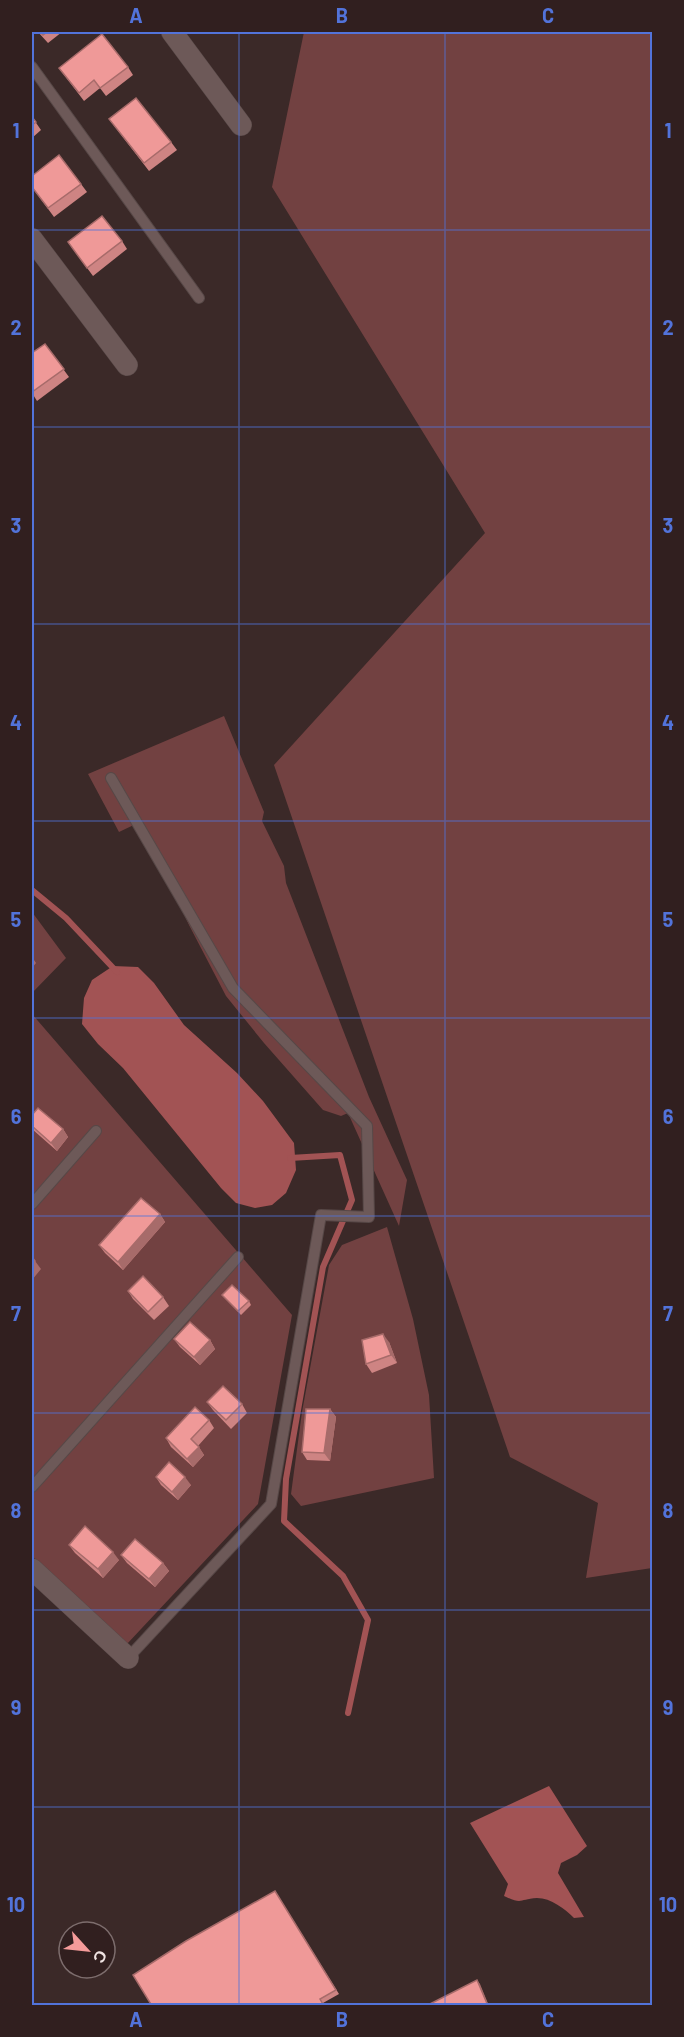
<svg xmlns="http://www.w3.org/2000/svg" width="684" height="2037" font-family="Barlow,sans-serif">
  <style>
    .green { fill: #724141 }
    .water { fill: #a25354 }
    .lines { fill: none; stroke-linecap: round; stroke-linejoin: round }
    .stream { stroke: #a25354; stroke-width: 6 }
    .service-casing { stroke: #574847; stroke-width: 12 }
    .minor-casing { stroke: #574847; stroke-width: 22 }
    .service { stroke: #6d5958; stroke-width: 10 }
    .minor { stroke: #6d5958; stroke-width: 21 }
    .wall { fill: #ce8483 }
    .shaded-wall { fill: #a76b6a }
    .building { fill: #ef9998; stroke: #a76b6a; stroke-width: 1.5 }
    .grid { fill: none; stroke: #5273da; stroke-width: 1.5; stroke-opacity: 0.55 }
    .neatline { fill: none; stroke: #5273da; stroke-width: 2 }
    .grid-label { font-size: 20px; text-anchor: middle; font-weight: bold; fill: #5273da }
  </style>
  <rect width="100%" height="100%" fill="#3b2928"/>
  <path class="green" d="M304,32H652V1568L586,1578L598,1503L510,1457L274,765L485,533L272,187Z
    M224,716L264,812L262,821L284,866L286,883L369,1097L407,1180L399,1226L348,1113L341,1116L323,1110L264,1043L226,996L189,925L140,822L119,832L88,774Z
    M32,912L66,958L32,993Z
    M32,1014L292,1315L258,1504L127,1644L32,1556Z
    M387,1227L413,1319L429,1395L434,1478L301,1506L291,1494L302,1412L329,1265L342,1245Z"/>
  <path class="water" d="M113,966L138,967L154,983L184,1025L237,1073L263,1101L294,1143L296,1170L286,1193L272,1205L255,1208L236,1203L221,1188L123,1068L98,1044L82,1024L84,998L92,980Z
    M549,1786L587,1846L577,1855L561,1863L558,1873L584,1917L574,1918C565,1909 551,1898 537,1898C519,1899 523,1905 504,1896L508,1884L470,1823Z"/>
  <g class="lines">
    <path class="stream" d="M32,890L66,918L117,972
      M290,1158L340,1155L352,1200L323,1267L286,1479L284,1521L343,1576L368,1620L348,1713"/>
    <defs>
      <path id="service" d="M32,67L199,298
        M111,778L233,988L367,1126L369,1217L321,1215L271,1504L128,1658
        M32,1204L96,1131
        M32,1487L238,1257"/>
      <path id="minor" d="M172,32L241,125
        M32,239L127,365
        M32,1569L128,1658"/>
    </defs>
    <use href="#service" class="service-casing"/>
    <use href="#minor" class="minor-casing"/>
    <use href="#service" class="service"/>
    <use href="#minor" class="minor"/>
  </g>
  <path class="wall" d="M38,32H62L48,43Z
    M128,67L133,75L106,96L100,88L84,101L59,68Z
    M32,117L41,130L32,138Z
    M109,119L171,142L177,150L149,171Z
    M81,184L87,192L54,217L32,187Z
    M122,241L127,249L93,276L68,242Z
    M45,344L69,377L37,401L32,393V353Z
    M32,1115L63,1129L68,1137L57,1151L32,1129Z
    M160,1214L165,1222L123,1270L105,1253L99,1245Z
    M128,1291L163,1297L169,1306L154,1320L133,1299Z
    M222,1295L249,1301L251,1305L241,1315Z
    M174,1339L210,1340L215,1349L200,1365L180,1347Z
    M389,1342L397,1363L372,1373L366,1364Z
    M207,1402L242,1404L247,1413L231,1429L213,1410Z
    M330,1409L336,1417L330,1461L307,1460L302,1452Z
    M209,1420L214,1428L198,1446L204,1455L193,1467L171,1447L166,1438Z
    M156,1477L191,1485L178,1500L161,1485Z
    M69,1545L119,1560L103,1578L75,1553Z
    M121,1555L163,1563L169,1571L155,1587L127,1563Z
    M275,1891L339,1994L323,2003L152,2006Z"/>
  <path class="shaded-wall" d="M32,957L36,963L32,968Z
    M63,1129L68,1137L57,1151L51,1143Z
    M160,1214L165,1222L123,1270L118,1262Z
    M35,1261L41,1269L32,1280V1265Z
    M383,1334L389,1342L397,1363L391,1355Z
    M210,1340L215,1349L200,1365L194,1357Z
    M330,1409L336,1417L330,1461L324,1453Z
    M199,1447L204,1455L193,1467L187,1459Z
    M185,1477L191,1485L178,1500L172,1492Z
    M113,1552L119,1560L103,1578L98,1569Z
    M163,1563L169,1571L155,1587L149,1579Z
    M477,1980L480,1984L489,2006H488Z"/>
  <path class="building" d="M40,32H47L43,35Z
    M102,34L128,67L100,88L94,80L79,93L59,68Z
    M136,98L171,142L144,163L109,119Z
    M32,117L36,122L32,125Z
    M59,155L81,184L48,208L32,187V176Z
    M102,216L122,241L87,268L68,242Z
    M45,344L64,369L32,392V353Z
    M38,1108L63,1129L51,1143L32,1126V1115Z
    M141,1198L160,1214L118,1262L99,1245Z
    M32,1257L35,1261L32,1265Z
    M143,1276L163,1297L148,1312L128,1291Z
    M232,1285L249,1301L238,1311L222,1295Z
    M190,1322L210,1340L194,1357L174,1339Z
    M383,1334L391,1355L366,1364L362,1340Z
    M223,1386L242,1404L226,1420L207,1402Z
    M195,1407L209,1420L191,1439L199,1447L187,1459L166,1438Z
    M306,1409H330L324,1453L302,1452Z
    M169,1462L185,1477L172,1492L156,1477Z
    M85,1526L113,1552L98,1569L69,1545Z
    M135,1539L163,1563L149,1579L121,1555Z
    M275,1891L336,1990L320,1999L324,2006H152L133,1975L186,1941Z
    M477,1980L488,2006H426Z"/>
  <path class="grid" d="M239,32V2006M445,32V2006M32,230H652M32,427H652M32,624H652M32,821H652M32,1018H652M32,1216H652M32,1413H652M32,1610H652M32,1807H652"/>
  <rect width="684" height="2037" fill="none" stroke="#311f1f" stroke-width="66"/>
  <g transform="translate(87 1950) rotate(117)"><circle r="28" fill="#311f1f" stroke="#7d6d6d" stroke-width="1.5"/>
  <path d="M0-4.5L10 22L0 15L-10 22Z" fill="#f59b9a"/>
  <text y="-9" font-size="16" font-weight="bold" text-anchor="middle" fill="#efe3e2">С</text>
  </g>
  <rect x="33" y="33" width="618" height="1971" class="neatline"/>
  <g class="grid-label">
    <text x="136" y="23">A</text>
    <text x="342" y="23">B</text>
    <text x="548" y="23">C</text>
    <text x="16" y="138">1</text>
    <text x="668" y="138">1</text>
    <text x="16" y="335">2</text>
    <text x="668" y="335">2</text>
    <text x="16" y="533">3</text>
    <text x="668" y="533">3</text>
    <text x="16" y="730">4</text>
    <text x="668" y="730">4</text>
    <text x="16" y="927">5</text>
    <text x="668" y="927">5</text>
    <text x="16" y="1124">6</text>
    <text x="668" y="1124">6</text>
    <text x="16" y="1321">7</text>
    <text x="668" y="1321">7</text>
    <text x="16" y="1518">8</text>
    <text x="668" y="1518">8</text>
    <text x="16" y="1715">9</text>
    <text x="668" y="1715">9</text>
    <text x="16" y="1912">10</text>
    <text x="668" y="1912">10</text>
    <text x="136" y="2027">A</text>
    <text x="342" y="2027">B</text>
    <text x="548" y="2027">C</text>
  </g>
</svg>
